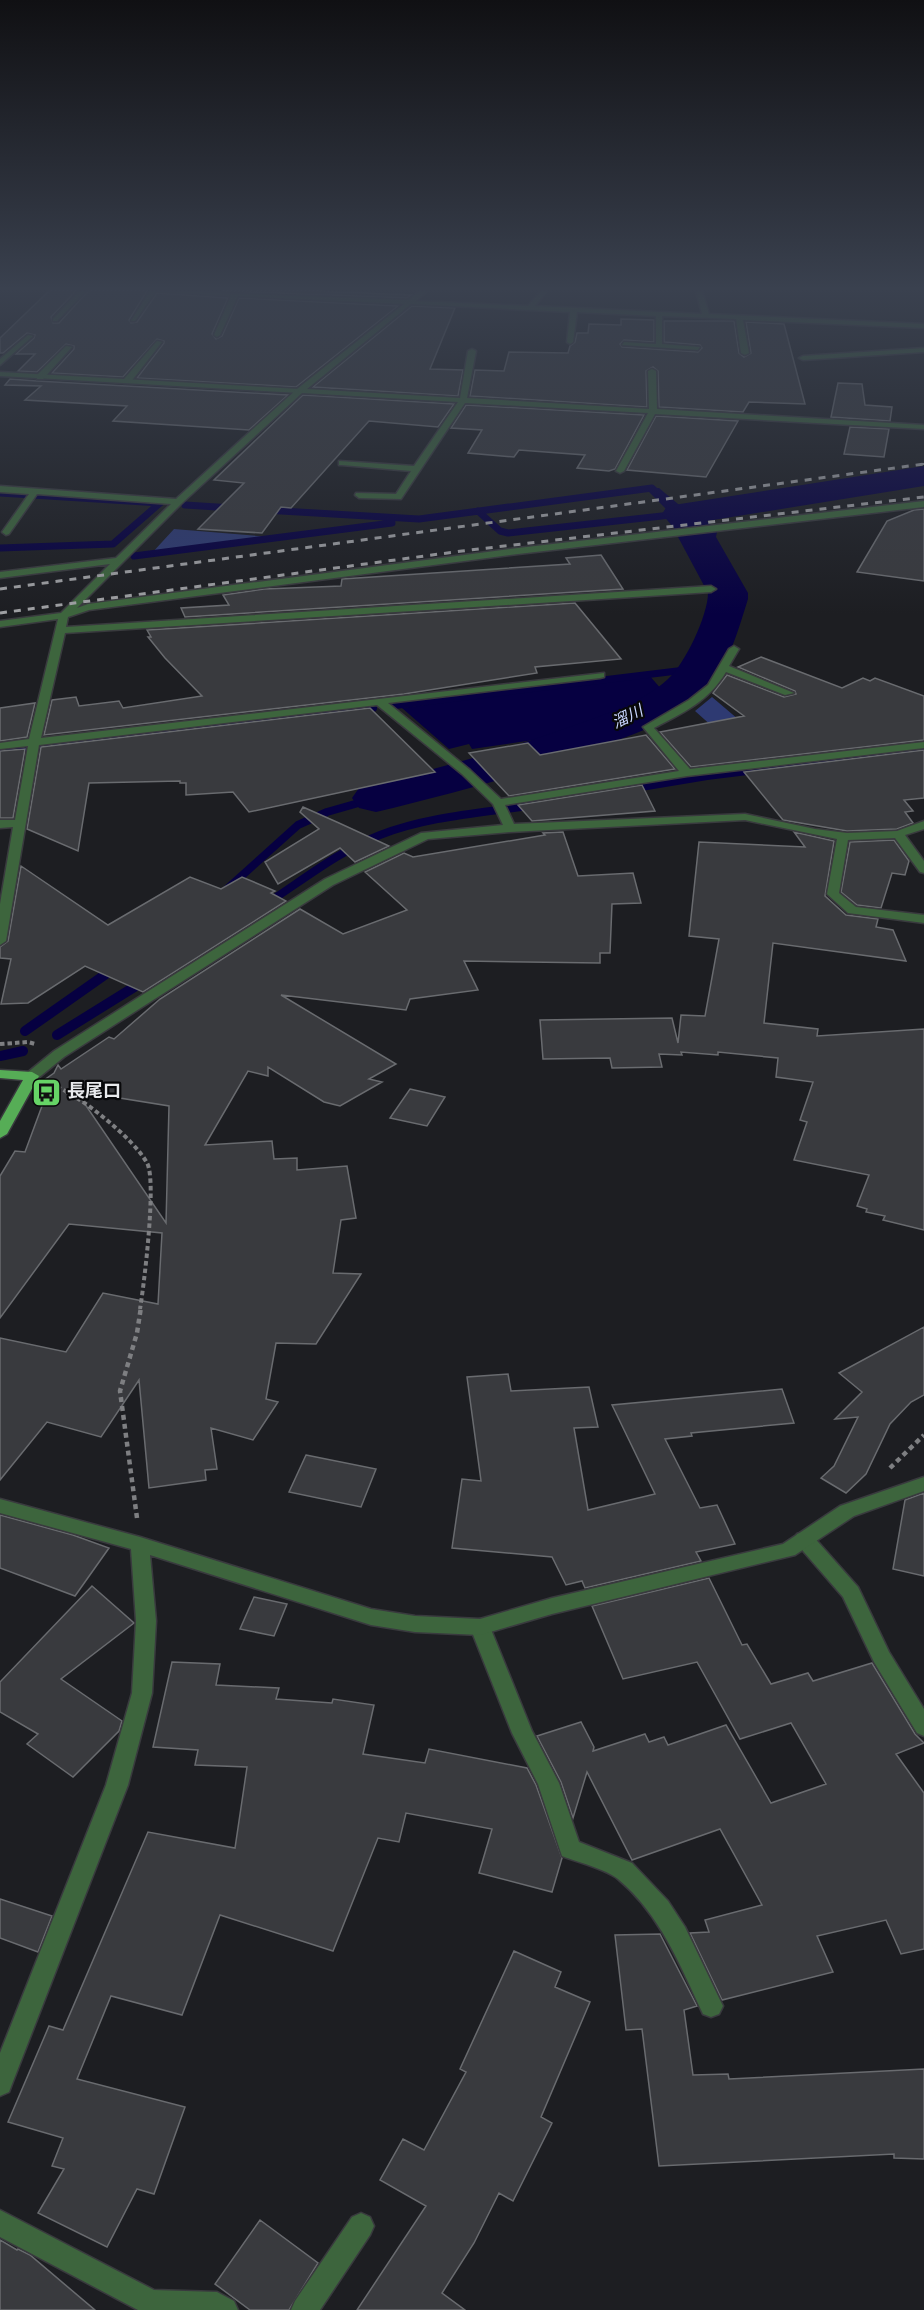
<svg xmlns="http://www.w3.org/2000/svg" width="924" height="2310" font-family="Overpass,'Noto Sans JP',sans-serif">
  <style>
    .green { fill: #2e3a72 }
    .water { fill: #060041 }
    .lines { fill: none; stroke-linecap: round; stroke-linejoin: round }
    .stream-far2 { stroke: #060041; stroke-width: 7 }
    .stream-far1 { stroke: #060041; stroke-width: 8 }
    .stream { stroke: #060041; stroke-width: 10 }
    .river { fill: #060041; fill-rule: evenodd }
    .building { fill: #393a3e; stroke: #696b6f; stroke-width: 1.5; fill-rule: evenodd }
    .lane-casing { stroke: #393a3e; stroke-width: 3 }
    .street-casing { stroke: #393a3e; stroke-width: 3 }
    .primary-casing { stroke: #393a3e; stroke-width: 3 }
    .path-far1 { stroke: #7e7f82; stroke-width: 4; stroke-dasharray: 4.5 3; stroke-linecap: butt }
    .path { stroke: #7e7f82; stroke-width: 4.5; stroke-dasharray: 5 4; stroke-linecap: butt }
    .lane { fill: #3d653d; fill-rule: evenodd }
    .street { fill: #3d653d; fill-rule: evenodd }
    .primary { fill: #56ad56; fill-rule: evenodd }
    .rail-far1 { stroke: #9fa0a3; stroke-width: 2; stroke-dasharray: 5 5; stroke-linecap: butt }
    .rail { stroke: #9fa0a3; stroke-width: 3; stroke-dasharray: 7 7; stroke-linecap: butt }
    .labels { text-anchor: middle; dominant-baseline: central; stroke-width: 4.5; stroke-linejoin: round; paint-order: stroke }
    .far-water-label { font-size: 16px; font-style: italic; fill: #c9d6ff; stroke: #08080a }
    .poi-label { font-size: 18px; font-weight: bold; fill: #e8e9ec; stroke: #08080a; text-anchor: start }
  </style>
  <rect width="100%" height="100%" fill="#1d1e22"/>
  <path class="green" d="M174,529L270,537L151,554Z
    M712,697L752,731L723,736L695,711Z"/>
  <path class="water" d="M659,488L709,530L689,532L646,489Z
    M649,675L662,690L560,736L472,749L469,744L449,749L402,708Z"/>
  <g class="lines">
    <path class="stream-far2" d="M0,493L160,503
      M185,505L233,508
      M264,510L419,519L652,488L662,497
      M478,511L500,531L508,533L680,514
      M0,548L113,544L160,503
      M134,556L392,523
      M578,683L702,668"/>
    <path class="stream-far1" d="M395,705L590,681
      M0,750L373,708
      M629,789L707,776L924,749
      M227,889L298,825L327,812L376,798
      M266,904C303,880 339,851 380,835C429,816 483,813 534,805"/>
    <path class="stream" d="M25,1031L116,967
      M57,1035L144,981
      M0,1056L23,1051"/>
    <path class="river" d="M924,466V486L707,521L717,532L716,537L748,593V599C738,631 729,664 707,690C681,718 642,731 608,744C538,771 465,790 393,808L376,812L359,808L352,798L359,788C432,770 504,751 575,725C607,714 643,702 668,679C685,664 708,615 708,593L678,537L679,534L662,514L667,506Z"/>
  </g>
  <path class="building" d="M49,291H76L51,317L53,323H59L88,291H147L129,320L131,323L137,322L157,293L228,298L212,334L216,339L222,336L239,298L398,306L296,387L137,378L164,343V341L157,339L123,377L52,373L74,349V346L66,344L37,372L18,371L35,354H16L34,338L35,335L27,333L3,353H0V338Z
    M221,291H316L411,295L407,298Z
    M412,306L455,308L430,369L463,370L458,396L313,387Z
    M621,319L654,320V342L624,340L620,344L622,347L698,352L702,348L700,345L664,342V321H734L739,353L744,357L751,353L746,322L784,324L805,404L749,402L743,412L659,407L658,371L653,367L646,371L647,407L470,396L475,370L504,371L509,352L568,353L570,346L575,342L577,333H588L589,324L621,325Z
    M10,379L37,381L288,395L249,430L113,421L127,406L25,400L41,386L5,385Z
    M838,383L862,384L865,405L892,407L890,421L831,417Z
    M303,395L454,404L438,427L369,421L291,508L281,507L262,533L198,529L244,483L214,480Z
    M466,405L644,415L615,469L609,471L577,468L585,455L519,450L514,457L468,453L482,430L451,428Z
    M656,416L738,421L706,477L627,470Z
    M850,427L889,429L884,457L844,454Z
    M924,509V581L857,572L887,521L914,510Z
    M601,555L623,589L185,617L181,608L229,605L223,595L264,589L341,586L342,579L570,564L566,558Z
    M575,603L621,659L535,667L537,673L404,694L44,735L52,700L76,697L79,706L119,701L123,708L202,696L165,658L148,637H151L147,630Z
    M761,657L842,688L863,678L870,681L875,678L924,696V740L691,767L660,732L744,716L713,693L727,675L784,697L796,694L795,691L738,667Z
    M35,703L27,737L0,741V708Z
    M370,708L435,772L249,812L233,792L186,795V783H180V781L89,783L78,851L27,829L41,747Z
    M646,735L675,769L509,796L469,753L528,743L540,755Z
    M25,749L13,818H0V751Z
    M924,750V798L904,800L913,811L905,812L913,823L897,829L847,831L783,820L744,772Z
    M642,785L655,811L532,821L518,805Z
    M303,807L339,823L389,846L355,862L340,848L278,884L265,862L319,829L300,812Z
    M563,832L578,876L633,873L641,903L612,904L610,953H600V963L464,961L478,990L410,999L406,1010L281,995L396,1064L369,1079L382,1082L340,1106L324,1102L268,1067V1076L248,1071L205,1145L272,1141L274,1159L297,1158V1170L347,1166L356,1218L341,1220L333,1273L361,1274L316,1344L276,1343L266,1399L278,1402L253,1440L211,1428L217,1469L205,1470L206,1480L149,1488L139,1380L101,1437L47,1422L0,1480V1338L66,1352L103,1293L158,1304L162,1233L69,1224L0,1318V1176L15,1151L25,1152L49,1087L37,1085L54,1073L58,1065L61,1069L109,1037L114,1039L160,999L300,909L343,934L407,910L365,872L404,853L413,857L545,835L543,833ZM76,1091L169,1106L166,1223Z
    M794,832L834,841L825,896L846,915L878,919L876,927L893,930L906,961L773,943L764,1023L818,1029L817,1036L924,1029V1230L883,1220L885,1216L866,1212L867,1209L857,1206L869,1175L794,1160L807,1122L800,1120L813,1082L776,1077L778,1058L718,1052V1055L681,1052L682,1055L659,1054L662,1067L612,1068L610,1058L543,1059L540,1020L672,1018L678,1043L681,1015L705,1016L719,939L689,936L699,842L805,847Z
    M894,840L909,861L905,875L892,873L881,908L857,905L841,892L850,842Z
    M21,866L108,925L190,877L221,889L242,877L275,891L271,893L286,901L143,992L85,966L28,1003L1,1004L11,959L0,958V947L8,941Z
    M410,1089L445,1097L427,1126L390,1118Z
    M924,1327V1395L911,1402L890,1424L866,1474L846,1493L821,1478L834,1466L858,1417L835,1419L862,1392L839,1373Z
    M508,1374L511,1391L589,1387L598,1427L574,1428L588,1510L655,1494L612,1405L782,1389L794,1423L691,1433L692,1436L665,1439L700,1508L717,1505L735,1544L696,1552L701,1561L585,1588L582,1581L566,1585L552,1557L452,1548L462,1479L481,1481L467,1377Z
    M306,1455L376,1469L361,1507L289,1492Z
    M924,1493V1576L893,1569L905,1500Z
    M0,1515L73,1535L109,1548L75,1596L0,1568Z
    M709,1578L742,1645L747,1644L771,1684L808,1673L813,1681L872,1663L915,1734L924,1743L896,1754L924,1793V1949L901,1954L886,1920L817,1936L833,1972L722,2000L690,1933L709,1932L705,1920L762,1905L720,1829L632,1860L587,1772L573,1818L561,1782L537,1736L581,1722L594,1747L593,1751L645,1734L649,1742L664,1737L668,1745L726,1725L771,1803L826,1784L791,1723L740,1739L697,1662L623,1679L592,1606Z
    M92,1586L134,1623L61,1679L122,1721L119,1731L73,1777L27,1744L38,1734L0,1712V1682Z
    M254,1597L287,1604L274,1636L240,1629Z
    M172,1662L220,1664L216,1685L279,1688L276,1699L332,1703L333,1699L374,1705L363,1754L425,1763L429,1749L527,1768L536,1785L562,1858L552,1892L479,1873L492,1829L406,1813L399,1842L378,1838L333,1951L220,1915L182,2015L111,1996L77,2079L185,2107L154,2194L137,2189L107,2247L38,2213L64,2169L52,2166L63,2138L8,2122L49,2026L63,2030L148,1832L235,1848L247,1767L195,1765L198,1750L153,1747Z
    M0,1899L52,1916L38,1952L0,1938Z
    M660,1934L697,2006L684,2010L693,2075L728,2074L729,2079L924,2069V2159L894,2158V2154L659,2166L642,2029L626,2030L615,1935Z
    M514,1951L561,1972L555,1987L590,2002L541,2117L552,2123L513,2201L499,2193L474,2243L442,2293L465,2310H357L426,2206L380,2180L403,2139L424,2150L466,2072L460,2069Z
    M260,2220L318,2263L289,2310H250L215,2284Z
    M0,2240L17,2250L18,2249L30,2255L95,2310H0Z"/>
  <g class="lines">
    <defs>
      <path id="lane" d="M0,372L300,389L304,391L300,393L0,376Z
        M804,1532L811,1534L858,1587L889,1652L924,1709V1736L917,1733L874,1662L843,1597L797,1544L795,1539L797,1534Z
        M480,1619L487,1621L490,1627L532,1731L559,1783L579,1842L632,1863L668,1901L685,1927L719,1998L723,2006L719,2014L711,2017L703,2014C680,1965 660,1914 618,1879C606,1869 577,1862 562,1856L538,1784L512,1733L470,1627L473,1621Z"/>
      <path id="street" d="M79,291H86L57,321H53V319Z
        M150,291H156L135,321H131Z
        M157,291L408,300L420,291H427L416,301L528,306L541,291H547L535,306L702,314L696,291H702L709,314L924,324V328L743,320L749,353L745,355L741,353L736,319L662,316V344L700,347L698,350L622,345L624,342L656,344V316L577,312L573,342L570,344L567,342L570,312L411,304L307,389L460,398L468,351L472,349L476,351L467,398L649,409L648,371L652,369L656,371L657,409L924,425V429L655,414L624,471L620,473L616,471L648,413L465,403L401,499L359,498L355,495L356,493L396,494L411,471L342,465H339V461L414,466L458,402L302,393L181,504L77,608L88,604L518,548L924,501V507L518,554L89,610L68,617L66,627L711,586L716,589L711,592L65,633L41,738L604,673V677L600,678L388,703L470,770L501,799L679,771L643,727L689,700L708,685L729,649L734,646L739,649L729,666L794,693L785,695L726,672C708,702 684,712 654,728L690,769L924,742V748L687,776L505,805L514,824L745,814L815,829L847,833L897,831L924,821V829L905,835L924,861V873L920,872L895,838L848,840L839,893L856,907L924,915V923L848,913L827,894L837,839L745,820L510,832L428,839L333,885L64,1057L37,1079H27L25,1076L27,1073L54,1051L325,879L421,833L503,825L493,804L462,774L377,705L39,745L6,941L0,945V904L13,827L0,828V820H15L28,746L0,749V743L29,739L58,619L0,627V621L61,613L110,564L0,578V572L116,558L171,504L37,494L9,534L6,535L2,532L29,494L0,492V486L176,499L297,389L404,304L238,296L220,335L217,337L214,335L231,296Z
        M28,335L33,336L0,365V359Z
        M157,341L162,342L130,383H124V379Z
        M66,346L72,347L43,379H37V375Z
        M924,348V352L803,360L799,358L803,356Z
        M924,1477V1491L854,1516L795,1555L552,1614L480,1635L415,1632L371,1625L150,1555L156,1621L152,1693L128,1785L12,2084L9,2092L0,2096V2053L106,1785L132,1693L136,1621L131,1549L0,1513V1499L140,1537L371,1609L415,1616L480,1619L552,1598L783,1544L840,1506Z
        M0,2210L154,2290L217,2292L234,2301L238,2310H138L0,2237Z
        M361,2213L370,2217L374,2226L370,2235L320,2310H291L295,2301L352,2217Z"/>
      <path id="primary" d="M0,1070L32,1072L39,1076L7,1134L0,1138V1121L23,1080L0,1078Z"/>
    </defs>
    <use href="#lane" class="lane-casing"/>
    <use href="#street" class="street-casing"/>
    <use href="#primary" class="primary-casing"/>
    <path class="path-far1" d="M0,1044L28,1042L35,1044
      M57,1087C83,1098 134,1139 147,1163C157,1180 144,1285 140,1309"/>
    <path class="path" d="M890,1468L924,1435
      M137,1518L120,1391L137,1333L141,1307"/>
    <use href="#lane" class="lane"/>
    <use href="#street" class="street"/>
    <use href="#primary" class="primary"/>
    <path class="rail-far1" d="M920,464H924"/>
    <path class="rail" d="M0,589L924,464
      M0,613L462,551L924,497"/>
  </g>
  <linearGradient id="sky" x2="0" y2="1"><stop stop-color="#101013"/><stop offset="0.47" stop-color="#3a414f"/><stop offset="1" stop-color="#3a414f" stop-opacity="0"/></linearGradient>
  <rect width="924" height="614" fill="url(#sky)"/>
  <defs>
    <symbol id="bus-square" viewBox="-11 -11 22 22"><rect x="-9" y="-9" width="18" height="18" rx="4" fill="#66d466" stroke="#08080a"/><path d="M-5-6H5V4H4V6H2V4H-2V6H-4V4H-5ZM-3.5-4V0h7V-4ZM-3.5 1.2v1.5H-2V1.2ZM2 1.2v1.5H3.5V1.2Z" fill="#111"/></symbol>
  </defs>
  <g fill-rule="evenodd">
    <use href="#bus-square" x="30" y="1076" width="33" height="33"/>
  </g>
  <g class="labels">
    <g class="far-water-label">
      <text transform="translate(628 718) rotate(-26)">溜川</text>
    </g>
    <g class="poi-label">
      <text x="67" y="1092">長尾口</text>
    </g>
  </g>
</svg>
